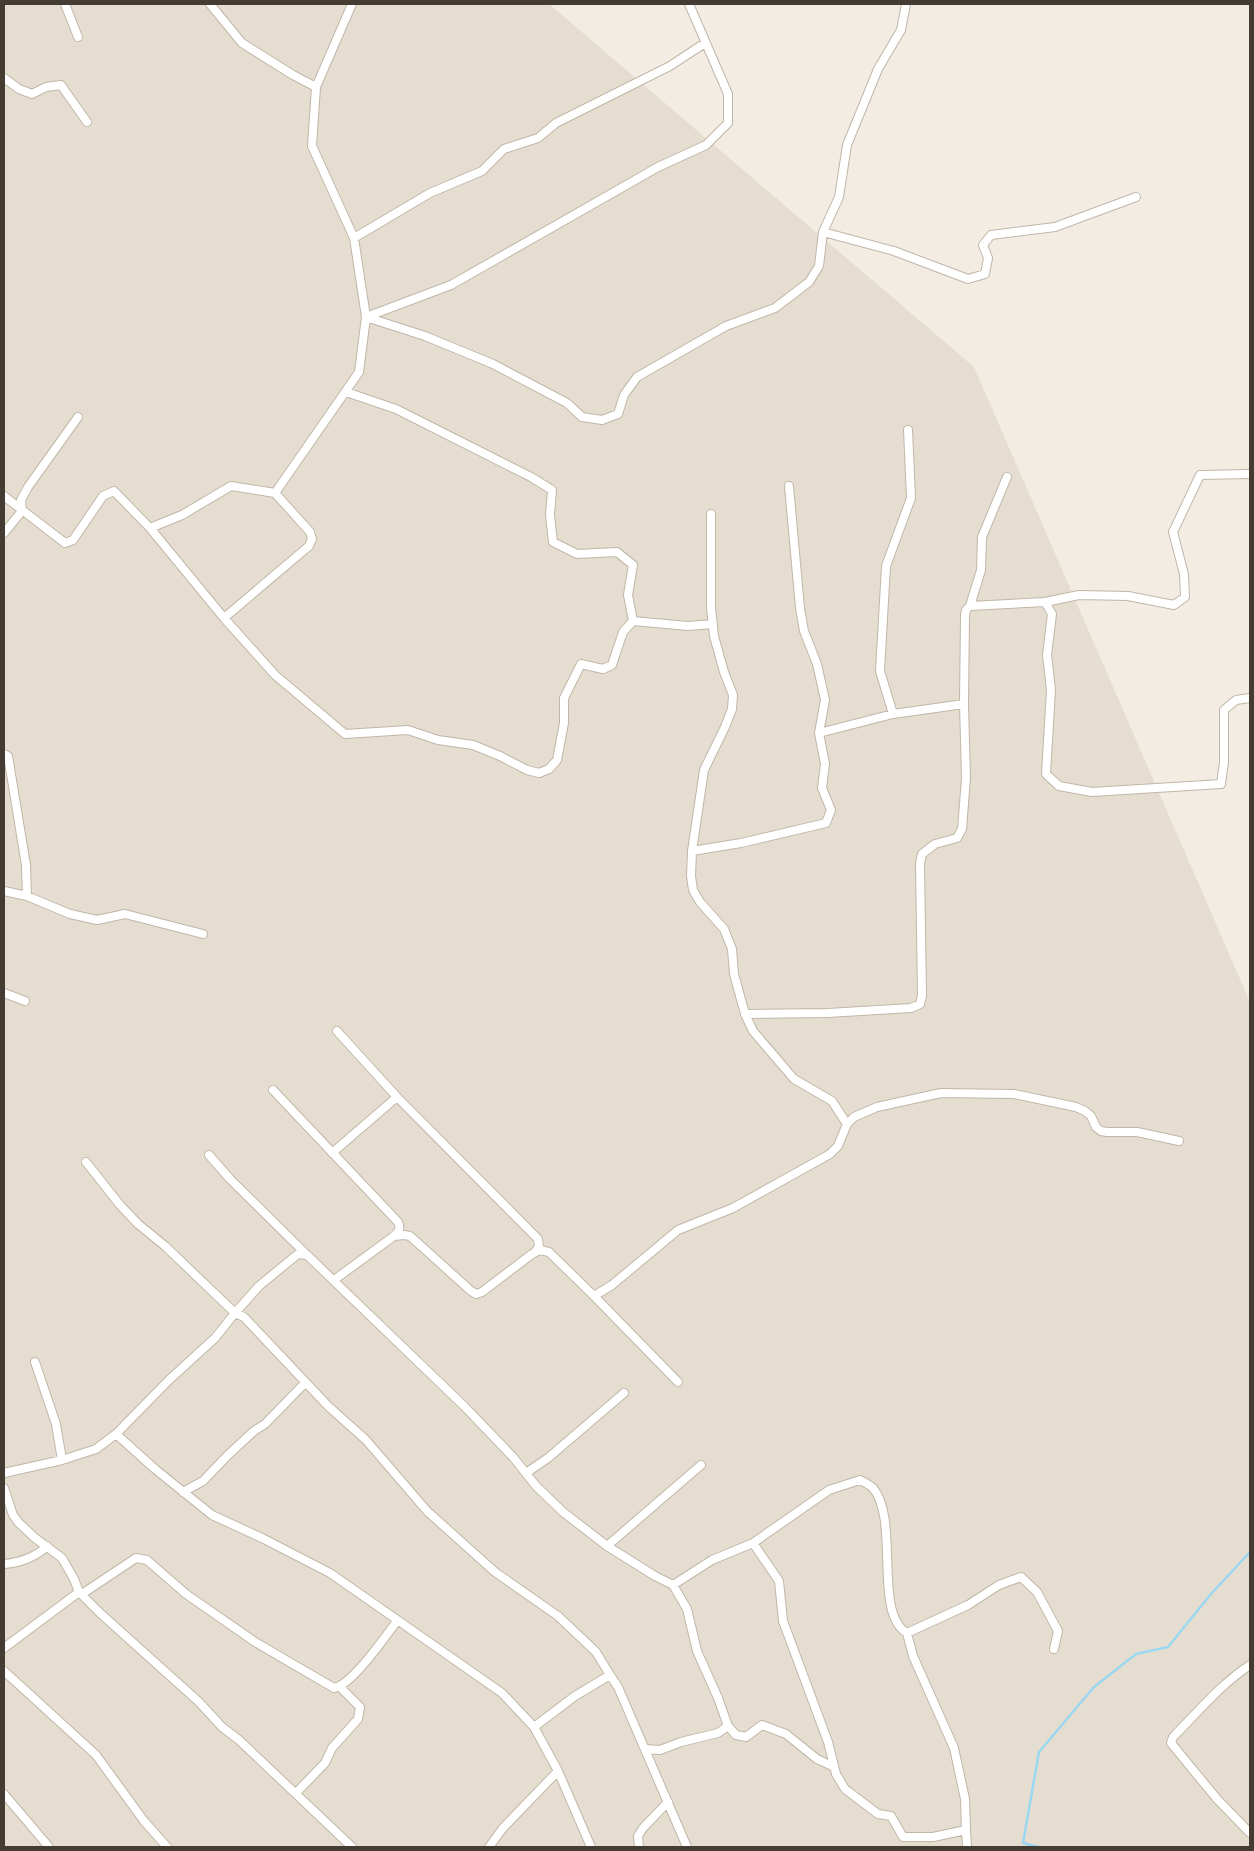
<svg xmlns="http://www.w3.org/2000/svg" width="1254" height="1851" font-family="'Noto Sans',sans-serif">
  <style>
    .residential { fill: #e6ddd1 }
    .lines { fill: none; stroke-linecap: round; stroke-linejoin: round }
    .stream { stroke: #9cd7f2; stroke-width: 2.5 }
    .street-casing { stroke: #c1b6a8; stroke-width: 10 }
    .street { stroke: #fff; stroke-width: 8 }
  </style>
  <rect width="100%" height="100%" fill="#f2ece3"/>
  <path class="residential" d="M4,4H549L974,367L1250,1002V1847H4Z"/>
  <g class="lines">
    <path class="stream" d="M1039,1847L1023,1843L1039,1752L1094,1687L1136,1654L1168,1647L1211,1594L1250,1552"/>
    <defs>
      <path id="street" d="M65,4L78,37
        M689,4L728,94V123L706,145L658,167L451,285L366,317L425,336L493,364L567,403L582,417L602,420L618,414L624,395L637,377L726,326L775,308L809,282L819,266L823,232L839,197L847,145L878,69L901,30L906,4
        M4,78L19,89L32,94L46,87L61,85L87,122
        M316,87L352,4
        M823,232L894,251L968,279L985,274L988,258L983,245L991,235L1055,227L1136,197
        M354,238L430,193L482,171L504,149L538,138L556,123L670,66L705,43
        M346,392L396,409L531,477L552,490L550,515L553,542L577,554L617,552L633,565L628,595L633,621
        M4,496L65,543L73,540L103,496L114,491L150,528L182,515L231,486L275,493L359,372L366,317L354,238L312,146L316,87L293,75L242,43L210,4
        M711,514V607L714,636L724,672L733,695L732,709L725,727L704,770L692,851L691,876L693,890L700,902L724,929L732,949L734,974L745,1014L753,1031L794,1079L832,1101L847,1124
        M150,528L224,618L275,675L345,734L408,730L438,740L473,745L500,756L527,770L539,773L549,769L557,760L564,723V698L581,664L603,669L612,665L623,632L633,621L688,626L713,624
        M4,533L22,511L21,500L28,487L78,417
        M1045,602L1079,595L1128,596L1174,605L1185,597L1184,574L1173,532L1200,475L1250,474
        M970,606L981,570L982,537L1007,477
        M224,618L309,546L312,539L310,532L275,493
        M893,714L880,671L886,566L911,498L908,430
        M819,733L893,714L964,704
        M4,754L8,756L26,865L27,896L4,891
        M692,851L741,843L826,823L831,810L822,788L825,764L819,733L825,700L817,664L804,631L800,608L789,486
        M27,896L70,914L97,920L125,914L203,934
        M4,993L25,1001
        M745,1014L828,1013L911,1008L920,1004L922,996L920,864L922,854L935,844L957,838L962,829L966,778L964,704L965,615L966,610L970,606L1045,602L1052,614L1047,655L1051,690L1046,774L1059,786L1092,792L1221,784L1224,762V710L1236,700L1250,698
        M337,1031L397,1097L538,1239L539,1247L534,1253
        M273,1090L398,1222C401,1229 399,1231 394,1236L334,1280
        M332,1153L397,1097
        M209,1155L230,1179L307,1255
        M86,1162L120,1205L138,1224L165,1246L235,1313L244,1317L328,1406L366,1440L427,1511L495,1572L558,1616L596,1652L610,1675
        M394,1236L404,1235L410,1236L471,1291L476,1294L482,1292L532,1254L540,1250L549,1252L594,1296L678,1382
        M594,1296L612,1285L678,1230L733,1208L830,1154L838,1146L847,1124L854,1117L877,1107L941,1093L1014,1094L1076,1107L1085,1111L1091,1116L1096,1127L1101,1131L1107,1132H1137L1179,1141
        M35,1362L56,1424L62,1460
        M116,1434L155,1469L212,1515L262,1538L330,1573L502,1693L534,1727L558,1771L591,1847
        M4,1473L62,1460L96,1449L116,1434L169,1380L215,1338L235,1313L259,1286L298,1254L307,1255L464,1406L513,1457L536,1486L563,1512L607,1546L655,1576L673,1585L687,1609L697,1651L718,1698L728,1726L736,1735L746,1737L762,1725L786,1734L817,1759L834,1767
        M526,1473L548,1458L624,1393
        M4,1488L13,1515L18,1522L35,1538L62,1558L74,1579L79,1592L100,1613L199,1702L222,1727L239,1740L352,1847
        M183,1492L203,1481L227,1456L254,1431L265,1424L305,1383
        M753,1543L829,1490L860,1480C864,1482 870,1485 873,1488C900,1520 873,1614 907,1633L968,1605L999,1585L1021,1577L1037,1592L1058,1631L1054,1649
        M607,1546L701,1465
        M4,1564C19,1563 36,1557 47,1546
        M673,1585L712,1560L753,1543L779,1581L783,1621L828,1742L836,1774L845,1789L878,1814L891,1816L903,1837H933L966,1830L967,1847
        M82,1594L136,1558L147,1560L186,1594L255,1642L334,1688C352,1685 385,1637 397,1621
        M907,1633L913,1656L954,1748L965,1799L966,1830
        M4,1648L79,1592
        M1250,1665C1221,1684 1198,1712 1173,1737L1171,1743L1217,1799L1250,1833
        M4,1671L96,1755L144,1821L167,1847
        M534,1727L575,1696L610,1675L618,1687L687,1847
        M645,1749L660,1750L681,1742L718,1733L728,1726
        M296,1793L325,1763L332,1748L358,1719L360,1707L340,1687
        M4,1794L49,1847
        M489,1847L503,1828L558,1771
        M639,1847L638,1836L643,1828L668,1802"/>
    </defs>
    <use href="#street" class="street-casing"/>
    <use href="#street" class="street"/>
  </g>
  <rect width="1254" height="1851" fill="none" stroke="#443c33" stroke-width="10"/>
</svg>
